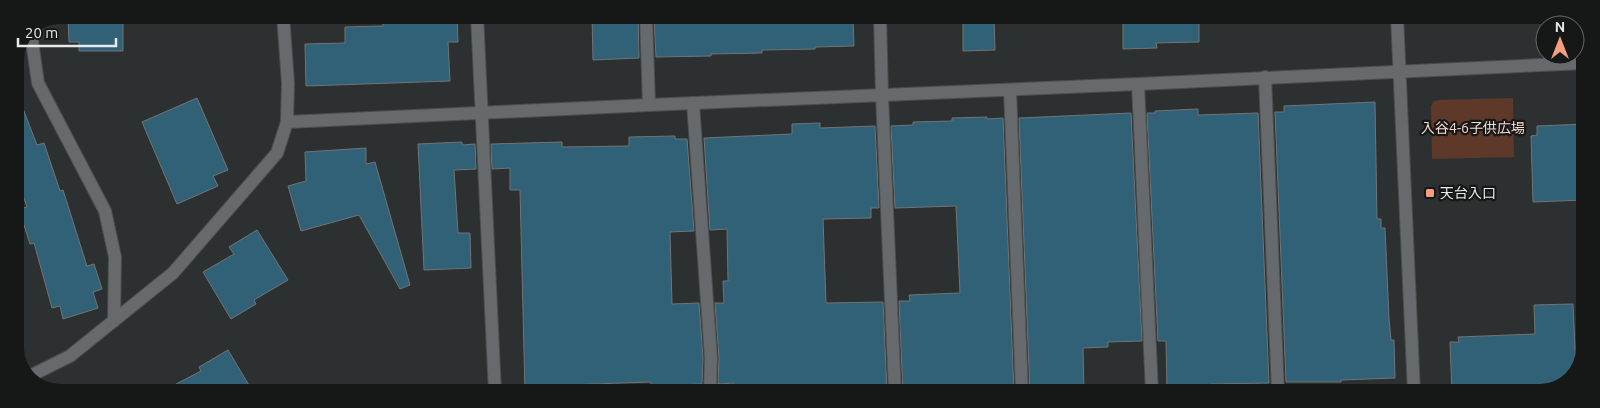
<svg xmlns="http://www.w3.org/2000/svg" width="1600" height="408" font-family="Ubuntu,'Noto Sans JP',sans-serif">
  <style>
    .green { fill: #5e3829 }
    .building { fill: #316177; stroke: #717476 }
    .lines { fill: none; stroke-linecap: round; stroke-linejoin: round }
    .service-casing { stroke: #4c4f4f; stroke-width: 14 }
    .minor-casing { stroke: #4c4f4f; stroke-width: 14 }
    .service { stroke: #676a6c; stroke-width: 12 }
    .minor { stroke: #676a6c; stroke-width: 12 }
    .poi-dot { fill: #f2a080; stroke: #161818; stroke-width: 2 }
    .labels { text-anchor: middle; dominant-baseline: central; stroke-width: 4.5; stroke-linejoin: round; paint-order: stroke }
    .park-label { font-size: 14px; fill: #f8d9ce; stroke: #161818 }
    .poi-label { font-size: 14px; fill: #e8eaea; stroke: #161818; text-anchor: start }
  </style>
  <rect width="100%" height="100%" fill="#2d3031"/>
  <path class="green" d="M1513,98L1514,157L1432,159L1431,106L1434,101L1439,100Z"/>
  <path class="building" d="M68,15H119V23H123V51H79V42H69Z
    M382,15H457L458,42H448L450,81L306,86L305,44L345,43V27L383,26Z
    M691,15V19L762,16V18L853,17L854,46L815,47V49L762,50V53L711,54V56L656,57L654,16Z
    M592,16H638L639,58L593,60Z
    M963,16H994L995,50L963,51Z
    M1123,16H1199V42L1156,43L1157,48L1123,49Z
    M15,93H17L37,145L44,143L60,191L63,190L87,266L94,264L102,289L93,292L98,308L63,319L60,306L52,308L34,243L30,244L19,209L27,207L15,173Z
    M197,98L228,170L213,176L218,186L177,204L142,122Z
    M1375,102L1377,219H1381V228H1385L1389,319L1391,340H1394L1395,378L1341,380V382H1286L1275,112H1284V106Z
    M1198,109V115L1258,113L1269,383L1211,384V390L1167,391L1166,341H1158L1147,113H1155V111Z
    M1131,113L1142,341L1108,342V347L1083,348L1084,393H1030L1019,118Z
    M987,117V119L1003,118L1014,393H903L899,301H910L909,295L960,293L956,206L895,208L891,126L913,125V122L952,121V118Z
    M820,123V128L875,126L879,208H871V218L823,219L826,303L883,302L887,393L734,392V383L718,384L719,358L715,303H724L723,281H728L727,229L710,230L704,138L792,134V124Z
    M1585,124L1584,200L1533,202L1531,136L1537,135V126Z
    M675,136V139H687L694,231L670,232L672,304L699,303L703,358L702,384L651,386V382L564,385V391L525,392L520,190H510V168L492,169L491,144L562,142V147L629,146V137Z
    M462,142V145L475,144L476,169L454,170L458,233H470L471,268L424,270L418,144Z
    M366,148V164L375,162L410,285L400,289L359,215L301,231L288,186L306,181L305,152Z
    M257,230L288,280L254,300L256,304L231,319L203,272L234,254L229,247Z
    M1573,304L1576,371L1568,384L1540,393H1452L1450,342H1459L1458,337L1535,334L1534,305Z
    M228,350L253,392H161L201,371L199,367Z"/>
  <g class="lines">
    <defs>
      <path id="service" d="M646,15L649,105
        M880,16L882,95L895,393
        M1265,77L1278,393
        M1138,84L1152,393
        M1010,90L1022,393
        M693,103L711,358L710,392"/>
      <path id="minor" d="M477,15L495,392
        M1397,16L1414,393
        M30,27L38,83L105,211L115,257L114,321
        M287,122L649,105L1138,84L1585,63
        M26,378L70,356L173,273L277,153L287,122L288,83L283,15"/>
    </defs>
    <use href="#service" class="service-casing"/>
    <use href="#minor" class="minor-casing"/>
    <use href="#service" class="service"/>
    <use href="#minor" class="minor"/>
  </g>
  <rect class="poi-dot" x="1425" y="188" width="10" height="10" rx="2.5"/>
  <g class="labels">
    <g class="park-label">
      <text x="1473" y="128">入谷4-6子供広場</text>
    </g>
    <g class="poi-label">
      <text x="1440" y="193">天台入口</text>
    </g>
  </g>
  <path d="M0 0H1600V408H0ZM60 24H1540A36 36 0 0 1 1576 60V348A36 36 0 0 1 1540 384H60A36 36 0 0 1 24 348V60A36 36 0 0 1 60 24Z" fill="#161818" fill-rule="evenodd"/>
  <g transform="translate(1560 40)"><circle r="24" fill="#161818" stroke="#6a6c6c"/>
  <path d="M0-4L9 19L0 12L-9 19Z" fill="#f2a080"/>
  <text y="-8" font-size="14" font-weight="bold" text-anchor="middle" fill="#e8eaea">N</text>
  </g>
  <path d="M18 38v8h98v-8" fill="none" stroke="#e8eaea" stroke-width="2.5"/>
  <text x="25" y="38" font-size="15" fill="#e8eaea" stroke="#161818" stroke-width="4" paint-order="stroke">20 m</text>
</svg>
